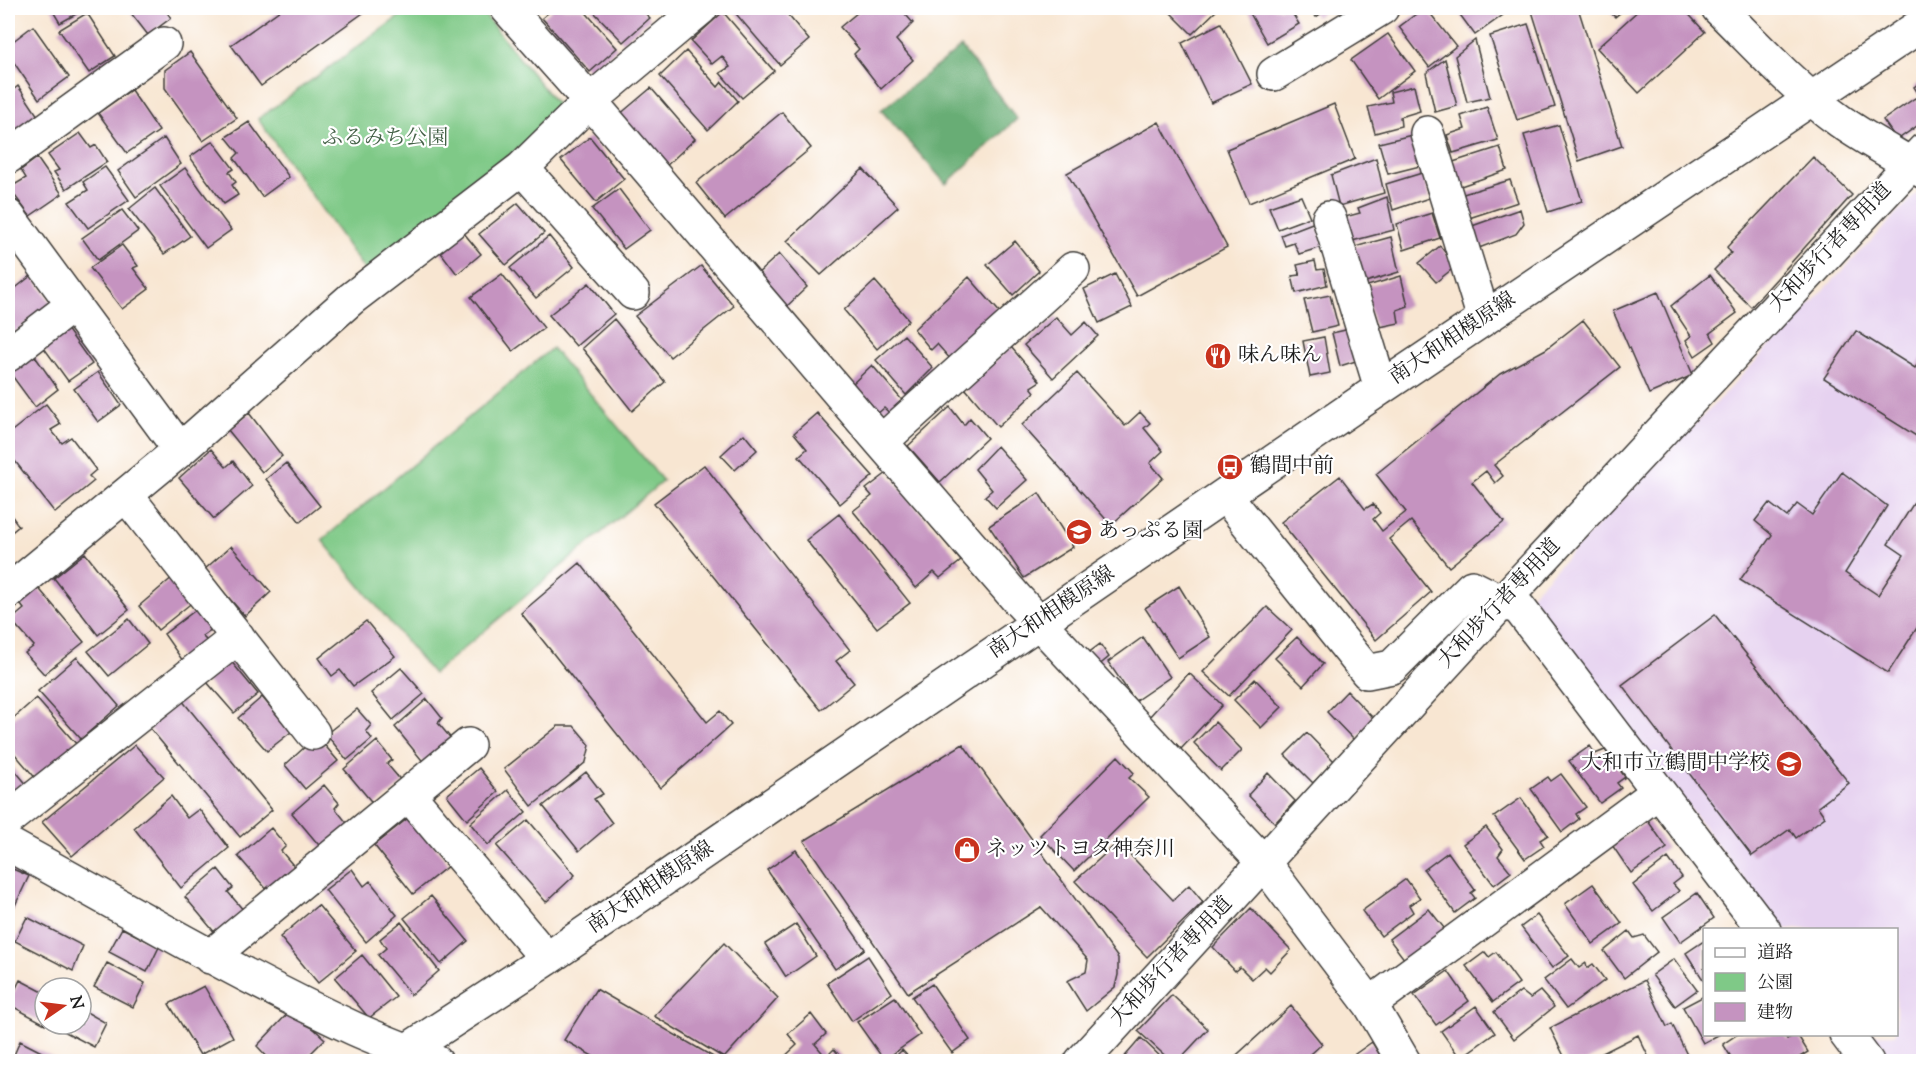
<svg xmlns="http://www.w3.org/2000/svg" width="1931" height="1069" font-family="'Sorts Mill Goudy','Noto Serif JP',serif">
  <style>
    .built { fill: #e6d2f0 }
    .green { fill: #7fc987; stroke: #4e7252; stroke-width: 1.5 }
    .forest { fill: #67ad74; stroke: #426448; stroke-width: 1.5 }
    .building { fill: #c593c0 }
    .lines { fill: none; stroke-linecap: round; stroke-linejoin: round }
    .minor-casing { stroke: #3d3a37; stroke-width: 36 }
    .minor { stroke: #fff; stroke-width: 33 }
    .labels { text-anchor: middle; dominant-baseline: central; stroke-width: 4.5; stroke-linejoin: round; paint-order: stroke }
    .park-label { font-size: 21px; fill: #446147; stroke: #fff }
    .street-label { font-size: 21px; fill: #1c1c1c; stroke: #fff }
    .poi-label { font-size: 21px; fill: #1c1c1c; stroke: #fff; text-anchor: start }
  </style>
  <rect width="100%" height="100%" fill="#fff"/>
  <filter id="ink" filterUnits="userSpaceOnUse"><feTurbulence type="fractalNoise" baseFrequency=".0167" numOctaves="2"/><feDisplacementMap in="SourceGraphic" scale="12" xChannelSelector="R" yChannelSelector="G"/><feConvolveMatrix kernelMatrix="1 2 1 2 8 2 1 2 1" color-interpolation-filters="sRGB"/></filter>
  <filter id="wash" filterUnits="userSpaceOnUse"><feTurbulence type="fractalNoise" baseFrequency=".008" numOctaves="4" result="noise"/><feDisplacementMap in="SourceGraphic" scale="24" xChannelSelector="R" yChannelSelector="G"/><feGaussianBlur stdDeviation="1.35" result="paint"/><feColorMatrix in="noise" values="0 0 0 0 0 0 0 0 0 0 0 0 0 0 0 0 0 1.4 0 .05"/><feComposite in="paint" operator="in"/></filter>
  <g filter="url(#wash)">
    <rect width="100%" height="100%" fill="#f8e6d2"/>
    <path class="built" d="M1917,193L1923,197V1061H1884L1863,1035L1896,1034V930L1782,929L1528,598Z"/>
    <path class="green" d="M411,8H479L563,112L366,272L258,119Z
      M552,348L663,481L433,674L322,540Z"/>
    <path class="forest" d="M961,47L1017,119L946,184L881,110Z"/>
    <g id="blocks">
      <path class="building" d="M51,8H87L60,23Z
        M127,8H164L171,18L148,35Z
        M283,8H370L261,86L231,45Z
        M554,8H582L617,48L590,72L542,18Z
        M590,8H640L650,18L623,42Z
        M731,8H782L809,40L780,65Z
        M863,8H900L913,23L896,40L913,60L881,89L854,54L859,49L840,27Z
        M1166,8H1219L1192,34Z
        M1247,8H1289L1299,24L1267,43Z
        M1309,8H1329L1316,17Z
        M1424,8H1426L1456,46L1429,67L1399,27Z
        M1455,8H1498L1503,15L1475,35Z
        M1531,8H1578L1622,146L1579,161Z
        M1606,8H1626L1615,17Z
        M1641,8H1683L1705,32L1639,93L1597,48Z
        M723,12L774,71L742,98L720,73L730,67L722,56L712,64L691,41Z
        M87,13L115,56L89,73L59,30Z
        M1221,23L1252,84L1211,103L1182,43Z
        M1528,24L1555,107L1517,120L1490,36Z
        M33,26L69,77L39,99L8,54V45Z
        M1388,34L1415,71L1378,99L1351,60Z
        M1475,40L1490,97L1467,102L1455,56Z
        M686,51L718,87L722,82L738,101L708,130L660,76Z
        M190,52L237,118L203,141L165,88V70Z
        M1445,59L1457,106L1435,112L1426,73Z
        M1924,80V102L1914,87Z
        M18,86L38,116L8,139V94Z
        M1414,86L1420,111L1400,117L1401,126L1375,133L1368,107L1392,102L1390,92Z
        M651,88L695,139L664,168L619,115Z
        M131,90L159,131L127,153L98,113Z
        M1915,98L1924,110V121L1897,140L1883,120Z
        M1334,104L1355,159L1249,203L1227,149Z
        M1487,107L1498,140L1453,153L1447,135L1465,129L1461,116Z
        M782,112L811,148L725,219L696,183Z
        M249,122L289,177L262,197L234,158L239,153L226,137Z
        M1159,122L1227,247L1137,296L1067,173Z
        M1559,125L1582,201L1548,212L1524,135Z
        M80,133L91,148L96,145L107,162L66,189L54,172L59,170L48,155Z
        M1412,135L1420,166L1388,174L1379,143Z
        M590,137L624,179L596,202L561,160Z
        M164,138L181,164L136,197L118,171Z
        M213,141L234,169L229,172L236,182L232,185L238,195L224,204L190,157Z
        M1500,147L1507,170L1458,187L1450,163Z
        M1813,157L1852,195L1751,307L1714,270L1731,253L1727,247Z
        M37,158L62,194L30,216L9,188L26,178L21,170Z
        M1376,158L1384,193L1339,206L1331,175Z
        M105,167L129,200L88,228L69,202L88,190L83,182Z
        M185,168L231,230L206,248L160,186Z
        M863,169L898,207L821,275L787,241Z
        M1422,173L1429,198L1393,210L1386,184Z
        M1510,180L1518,202L1469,218L1460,195Z
        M155,188L190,236L164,254L129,209Z
        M619,189L650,230L624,249L592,209Z
        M1301,196L1310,217L1278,229L1269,207Z
        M1387,197L1394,230L1352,241L1345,217L1360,213L1358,208Z
        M518,203L544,233L506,265L479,234Z
        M1520,209L1524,223L1516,234L1479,248L1472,226Z
        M122,210L138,231L98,260L82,238Z
        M1432,213L1440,238L1404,250L1397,224Z
        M1315,222L1325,246L1299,254L1294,243L1285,246L1281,235Z
        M463,232L481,254L457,274L439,250Z
        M549,236L574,267L536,298L510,268Z
        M1391,237L1399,272L1359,284L1351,248Z
        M1015,241L1039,271L1013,295L987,265Z
        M122,245L138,266L133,268L149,289L122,309L90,268Z
        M1440,246L1456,266L1436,282L1419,263Z
        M779,254L807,287L784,309L755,276Z
        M1315,261L1317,270L1324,269L1327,285L1296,293L1292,276L1300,275L1297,265Z
        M701,266L734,306L670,357L635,316Z
        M502,274L544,328L513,351L471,297Z
        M1115,274L1132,307L1099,323L1084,289Z
        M32,275L52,304L11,335L8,330V294Z
        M1710,275L1737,313L1710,333L1715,342L1695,356L1686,340L1691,336L1671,306Z
        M1401,276L1408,306L1397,310L1399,323L1375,328L1364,287Z
        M969,277L1002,315L952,361L937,344L931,350L914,329Z
        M875,281L909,320L877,349L844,310Z
        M589,283L614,314L576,346L549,315Z
        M1658,292L1693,375L1649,394L1613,311Z
        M1330,295L1338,326L1312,332L1304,300Z
        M1056,317L1072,335L1086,322L1098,336L1053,378L1024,345Z
        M614,319L665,382L632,411L582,348Z
        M1583,320L1620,367L1494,465L1503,476L1495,483L1486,471L1472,482L1504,522L1449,567L1411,521L1389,539L1431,592L1376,640L1281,522L1340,476L1365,509L1373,504L1380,513L1373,519L1382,531L1406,512L1376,474L1500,374L1546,349Z
        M67,329L92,364L68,381L44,348Z
        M1350,329L1359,360L1340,366L1332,333Z
        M1856,331L1915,368L1924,356V441L1824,378Z
        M904,335L933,368L906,395L876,360Z
        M1324,337L1330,373L1310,377L1303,341Z
        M1011,347L1040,381L1031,387L1035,392L998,427L965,388Z
        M34,355L58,389L35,407L10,373Z
        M872,365L907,406L894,417L884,408L875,416L850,386Z
        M98,372L121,405L98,422L74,389Z
        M1077,373L1125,426L1140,412L1150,423L1144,428L1163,451L1150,463L1163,478L1111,525L1022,425Z
        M46,404L61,424L51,430L62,443L71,437L96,470L89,476L94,481L55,513L8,452V434Z
        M950,407L964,425L970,418L987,438L940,482L908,446Z
        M249,413L282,456L262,472L228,430Z
        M817,413L873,476L840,504L799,456L807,449L794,433Z
        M744,434L757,450L735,470L721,455Z
        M997,446L1027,480L996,508L985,496L992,490L975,469Z
        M211,449L226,467L233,461L252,486L214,519L179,478Z
        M286,463L320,506L300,522L266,479Z
        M704,465L850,650L836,661L854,683L821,710L654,503Z
        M1842,472L1887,506L1845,573L1878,595L1904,555L1888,544L1920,493L1924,496V617L1888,673L1740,580L1772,535L1755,521L1769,503L1787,517L1797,504L1812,515Z
        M887,473L961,561L940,578L934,572L916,588L853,511L872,496L866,489Z
        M1039,493L1073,547L1024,578L989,526Z
        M8,511L19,526L8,535Z
        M839,514L910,603L877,628L806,540Z
        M231,546L271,592L245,616L204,570Z
        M85,553L129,610L98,635L54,578Z
        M580,563L707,722L720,711L731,725L660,788L521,613Z
        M174,576L194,601L158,630L139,606Z
        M36,585L84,642L44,674L25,653L34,646L11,620L24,609L18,601Z
        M1179,586L1210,637L1178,658L1145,608Z
        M1267,607L1292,630L1229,696L1203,672Z
        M197,609L212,629L202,636L207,641L195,649L199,653L185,664L164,634Z
        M1715,615L1849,783L1818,807L1825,817L1796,838L1790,829L1752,856L1622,685Z
        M129,619L148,644L109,676L88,651Z
        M366,621L395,656L353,686L340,670L332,676L319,658Z
        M1143,637L1170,677L1135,701L1108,662Z
        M1297,637L1323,664L1303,686L1275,658Z
        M1100,644L1109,657L1097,667L1087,654Z
        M77,657L119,706L81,739L38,691Z
        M230,660L258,694L234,713L206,681Z
        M401,668L424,694L393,720L371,693Z
        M1189,673L1222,705L1181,749L1149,717Z
        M1255,679L1282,707L1261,728L1234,700Z
        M1347,691L1374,719L1354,740L1327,712Z
        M262,697L291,732L267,751L238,718Z
        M36,698L78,746L38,781L8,746V723Z
        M181,699L272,810L240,837L149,727Z
        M427,699L442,718L438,723L453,741L425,764L395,727Z
        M357,709L371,725L366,731L372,739L347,760L326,734Z
        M1215,722L1242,750L1221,771L1194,743Z
        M558,726H574L590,745L586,762L532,806L504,769Z
        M1307,733L1334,761L1313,783L1285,755Z
        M317,736L338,761L305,789L285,765Z
        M377,741L392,760L387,764L403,783L375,806L344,769Z
        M963,744L1118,958V975L1115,987L1086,1011L1067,981L1086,972L1088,960L1041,907L908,993L804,841Z
        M135,745L164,777L72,856L42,822Z
        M1590,746L1595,754L1605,750L1625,777L1617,783L1621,788L1600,803L1569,761Z
        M1118,756L1134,773L1129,778L1149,797L1074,871L1040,835Z
        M8,762L28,786L8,803Z
        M479,768L498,792L467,820L447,795Z
        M586,772L603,794L594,799L612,823L579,851L543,806Z
        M1268,773L1295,801L1275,823L1248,795Z
        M1561,774L1586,807L1576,814L1579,819L1562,832L1531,789L1548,777L1551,781Z
        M324,785L339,803L335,808L350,827L323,850L292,813Z
        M508,790L526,812L488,845L470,823Z
        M171,796L187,818L199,809L229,848L181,888L134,828Z
        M1521,798L1548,835L1540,840L1544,846L1525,859L1494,817Z
        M412,815L449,865L413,894L374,845Z
        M528,820L575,875L546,902L497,846Z
        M1648,821L1667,848L1631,873L1612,845Z
        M1486,827L1503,849L1498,856L1511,872L1494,885L1463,844Z
        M271,828L286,846L281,851L297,870L269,892L238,856Z
        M1118,842L1173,900L1189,885L1203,902L1147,957L1075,881Z
        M796,850L865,949L835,969L767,870Z
        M1448,852L1475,890L1471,893L1475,898L1455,913L1424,870Z
        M1668,858L1682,877L1673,884L1679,891L1653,911L1633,885Z
        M8,867L29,876L10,916L8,915Z
        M218,869L233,888L228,892L244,911L216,934L185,897Z
        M352,869L364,886L370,881L397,915L366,942L325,890Z
        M1406,879L1420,898L1409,905L1413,912L1381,936L1362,911Z
        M1593,884L1622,923L1593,944L1565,904Z
        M1697,893L1714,918L1680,942L1663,917Z
        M431,896L468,941L441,964L404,918Z
        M318,905L356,951L318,983L280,937Z
        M1251,908L1291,950L1270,972L1265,967L1252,979L1240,967L1235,971L1213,947Z
        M1429,909L1448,933L1408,964L1389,939Z
        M1537,915L1569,956L1552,968L1521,927Z
        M27,917L83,946L73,971L15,941Z
        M401,922L439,971L411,995L378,955L386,948L380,939Z
        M796,924L816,956L786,977L765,944Z
        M122,928L159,947L147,972L109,952Z
        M1629,931L1634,938L1644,935L1657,952L1624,978L1604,951Z
        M1704,941V981L1686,953Z
        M724,943L778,998L724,1058L654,1016Z
        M1485,952L1489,957L1496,952L1519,983L1493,1002L1466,966Z
        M362,955L396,997L369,1018L335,978Z
        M868,956L892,993L852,1021L827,983Z
        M1572,959L1579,968L1586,963L1587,968L1593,964L1605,980L1566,1009L1544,980Z
        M1674,959L1697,990L1675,1006L1652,975Z
        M107,963L145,983L133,1007L94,987Z
        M1448,971L1469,1001L1436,1025L1414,995Z
        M20,980L45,993V1024L8,1004Z
        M1645,980L1667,1027L1672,1024L1687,1055L1672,1062H1651L1638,1035L1585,1062H1567L1550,1028Z
        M932,984L970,1040L952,1053L912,997Z
        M204,986L233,1037L200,1055L169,1004Z
        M596,989L722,1062H603L564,1040Z
        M1521,991L1530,998L1540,991L1554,1007L1514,1039L1494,1012Z
        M1172,995L1208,1029L1177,1062H1172L1138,1031Z
        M1704,996V1034H1720L1703,1043L1683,1007Z
        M895,997L920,1035L884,1060L857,1022Z
        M1291,1006L1322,1044L1302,1062H1229Z
        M1476,1006L1495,1033L1460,1058L1441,1031Z
        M81,1009L106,1023L94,1047L56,1027L58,1024H81Z
        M292,1009L325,1039L302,1062H272L257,1046Z
        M811,1014L826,1034L815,1044L826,1057L834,1049L845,1062H779L797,1045L788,1034Z
        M1738,1034H1784L1787,1039L1797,1034L1808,1052L1798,1058L1800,1062H1734L1723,1044Z
        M1141,1038L1164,1060L1163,1062H1120Z
        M20,1041L61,1062H11Z
        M1372,1042L1384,1062H1349L1348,1059Z
        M902,1050L913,1062H890Z"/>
    </g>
  </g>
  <g filter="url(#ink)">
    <use href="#blocks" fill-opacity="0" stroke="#3d3a37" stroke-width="1.5"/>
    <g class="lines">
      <defs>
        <path id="minor" d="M507,8L590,101L881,442L1017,599L1263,862L1370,1004L1404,1062
          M1718,8C1757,46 1795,89 1840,121C1867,140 1896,155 1924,172
          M1274,74L1382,8
          M1427,133L1484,319
          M8,157L164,44
          M522,168L633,293
          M8,216L180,450
          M1329,218L1381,388
          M8,355L73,305
          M881,442L1073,269
          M126,495L313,733
          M1225,495L1367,672L1392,667L1472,587L1502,602L1519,608L1764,930
          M8,592L180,450L351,299L522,168L590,101L701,8
          M409,795L547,959
          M8,819L238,637
          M8,844C123,907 236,974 355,1029C382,1041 409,1051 436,1062
          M210,957L468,745
          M1370,1004L1658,792
          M1846,1034L1867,1062
          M389,1062L547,959L1381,388L1924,23
          M1081,1062L1502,602L1924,150"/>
      </defs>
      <use href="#minor" class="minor-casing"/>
      <use href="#minor" class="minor"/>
    </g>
  </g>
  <defs>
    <symbol id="restaurant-disc" viewBox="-11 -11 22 22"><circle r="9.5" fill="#c8321e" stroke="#fff"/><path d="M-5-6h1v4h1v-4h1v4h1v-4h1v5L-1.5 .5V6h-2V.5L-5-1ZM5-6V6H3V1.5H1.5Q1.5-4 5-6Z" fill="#fff"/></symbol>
    <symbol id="bus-disc" viewBox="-11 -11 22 22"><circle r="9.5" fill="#c8321e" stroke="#fff"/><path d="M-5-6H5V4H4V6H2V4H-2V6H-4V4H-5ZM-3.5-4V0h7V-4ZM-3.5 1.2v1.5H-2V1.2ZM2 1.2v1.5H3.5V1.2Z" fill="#fff"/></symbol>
    <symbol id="school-disc" viewBox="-11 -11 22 22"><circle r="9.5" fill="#c8321e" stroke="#fff"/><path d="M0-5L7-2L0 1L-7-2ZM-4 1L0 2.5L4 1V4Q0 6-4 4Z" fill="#fff"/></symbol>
    <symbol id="shop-disc" viewBox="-11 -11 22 22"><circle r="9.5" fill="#c8321e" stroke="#fff"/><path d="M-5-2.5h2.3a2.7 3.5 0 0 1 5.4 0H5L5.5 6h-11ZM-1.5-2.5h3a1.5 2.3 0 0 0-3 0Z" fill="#fff"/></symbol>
  </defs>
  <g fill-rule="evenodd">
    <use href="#restaurant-disc" x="1203" y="341" width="30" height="30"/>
    <use href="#bus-disc" x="1215" y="452" width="30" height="30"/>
    <use href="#school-disc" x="1064" y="517" width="30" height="30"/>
    <use href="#school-disc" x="1774" y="749" width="30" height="30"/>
    <use href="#shop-disc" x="952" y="835" width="30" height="30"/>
  </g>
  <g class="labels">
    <g class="park-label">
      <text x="385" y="139">ふるみち公園</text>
    </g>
    <g class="street-label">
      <text transform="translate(1831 248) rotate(-47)">大和歩行者専用道</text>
      <text transform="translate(1453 339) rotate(-34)">南大和相模原線</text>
      <text transform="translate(1500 604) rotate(-47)">大和歩行者専用道</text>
      <text transform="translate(1052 613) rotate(-34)">南大和相模原線</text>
      <text transform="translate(651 888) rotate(-34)">南大和相模原線</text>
      <text transform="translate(1172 962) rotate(-47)">大和歩行者専用道</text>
    </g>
    <g class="poi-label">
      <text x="1238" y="356">味ん味ん</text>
      <text x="1250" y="467">鶴間中前</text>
      <text x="1098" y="532">あっぷる園</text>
      <text x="1770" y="764" text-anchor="end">大和市立鶴間中学校</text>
      <text x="986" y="850">ネッツトヨタ神奈川</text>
    </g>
  </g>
  <rect width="1931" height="1069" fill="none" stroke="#fff" stroke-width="30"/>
  <rect x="1703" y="928" width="195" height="108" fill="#ffffff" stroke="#a4a4a4" stroke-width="1.5"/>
  <rect x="1715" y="948" width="30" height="9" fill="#ffffff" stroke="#a4a4a4" stroke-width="1.5"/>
  <text x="1757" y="958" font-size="18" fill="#1c1c1c">道路</text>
  <rect x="1715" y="973" width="30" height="18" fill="#7fc987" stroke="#a4a4a4" stroke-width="1.5"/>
  <text x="1757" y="988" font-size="18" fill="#1c1c1c">公園</text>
  <rect x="1715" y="1003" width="30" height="18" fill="#c593c0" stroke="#a4a4a4" stroke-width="1.5"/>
  <text x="1757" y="1018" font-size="18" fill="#1c1c1c">建物</text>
  <g transform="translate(63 1006) rotate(76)"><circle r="28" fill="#ffffff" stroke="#a4a4a4" stroke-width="1.5"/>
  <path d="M0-4.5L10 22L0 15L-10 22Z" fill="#c8321e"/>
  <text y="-9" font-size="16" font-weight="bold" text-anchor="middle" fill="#1c1c1c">N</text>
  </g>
</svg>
